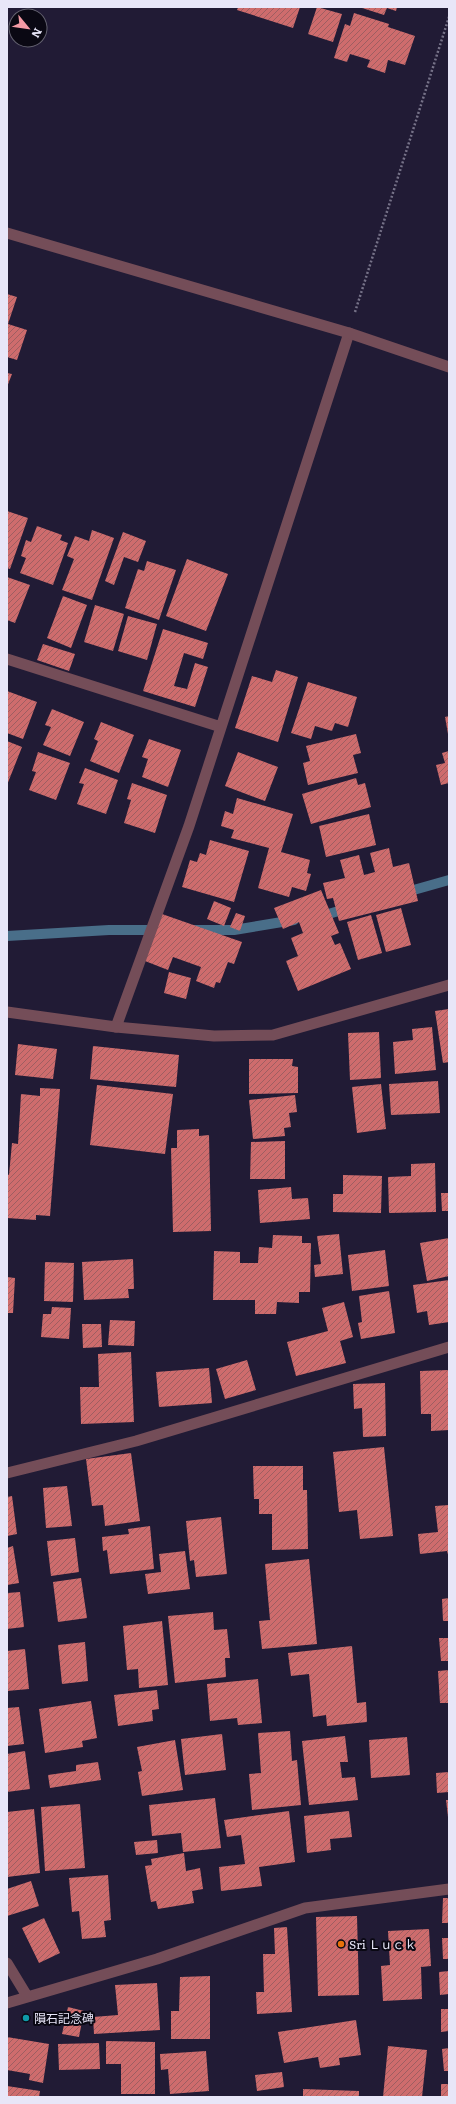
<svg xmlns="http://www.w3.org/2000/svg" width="456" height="2104" font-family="Literata,'Noto Sans JP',serif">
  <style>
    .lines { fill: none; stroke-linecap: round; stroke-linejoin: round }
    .stream { stroke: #496e89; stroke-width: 10 }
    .building { fill: url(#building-hatch) }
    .path { stroke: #767288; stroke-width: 2.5; stroke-dasharray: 2 2; stroke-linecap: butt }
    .minor { stroke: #744d58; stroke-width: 11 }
    .tertiary { stroke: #744d58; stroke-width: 11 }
    .food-dot { fill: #e8710a; stroke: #0a0813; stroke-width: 1.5 }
    .culture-dot { fill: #0f9aa8; stroke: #0a0813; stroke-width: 1.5 }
    .labels { text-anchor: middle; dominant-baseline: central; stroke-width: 4; stroke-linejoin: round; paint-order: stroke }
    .poi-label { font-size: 12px; fill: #e8e6f8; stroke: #0a0813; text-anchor: start }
  </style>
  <defs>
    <pattern id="building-hatch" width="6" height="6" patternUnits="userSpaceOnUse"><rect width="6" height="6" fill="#ce6c6d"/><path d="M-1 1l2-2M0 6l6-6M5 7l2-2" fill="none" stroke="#9e5e61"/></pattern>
  </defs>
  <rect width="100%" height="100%" fill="#211b35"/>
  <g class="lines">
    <path class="stream" d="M403,893L449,880
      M318,917L349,908
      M195,930H234L294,920
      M7,936L109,930H159"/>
  </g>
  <path class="building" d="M238,7H300L293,28L237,10Z
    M317,7L342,14L333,42L308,34Z
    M359,7H397L396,11L387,8L384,15Z
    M354,13L389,24L388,27L415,36L405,65L388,60L385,73L367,67L370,60L350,54L347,62L334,58L345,24L350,26Z
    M7,294L17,297L8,324L27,330L17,360L7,357Z
    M7,373L12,374L7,387Z
    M7,511L28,518L10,569L7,568Z
    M37,526L62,535L60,540L68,543L53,585L20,573L26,558L21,556L26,540L31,542Z
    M92,530L114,538L92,600L62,590L74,559L67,556L75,536L89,541Z
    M123,532L146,541L138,562L124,557L114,585L105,581Z
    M187,559L228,574L206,631L166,616Z
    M147,561L176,570L159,620L125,608L138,569L144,571Z
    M7,577L30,585L15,623L7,620Z
    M63,596L87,605L71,648L47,638Z
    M95,605L124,614L113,651L84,642Z
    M128,616L157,624L147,660L118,651Z
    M163,629L208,643L203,659L184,653L174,686L187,689L195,663L208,667L195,707L143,691Z
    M43,644L75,654L69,671L37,660Z
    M276,670L298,677L278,742L235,728L252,676L272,682Z
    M308,682L357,697L348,727L335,723L332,731L315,726L311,739L291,733Z
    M7,691L37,702L23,739L7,733Z
    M52,709L84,722L70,756L43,745L51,727L45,725Z
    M449,716V734H448L445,717Z
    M101,722L134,735L119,773L90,761L98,741L94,739Z
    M356,734L361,753L353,755L358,773L308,785L303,763L310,761L306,746Z
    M149,739L181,750L168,787L142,777L148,759L142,757Z
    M7,741L22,747L7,785Z
    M449,751V783L441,785L436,765L445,763L442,753Z
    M38,752L70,763L56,800L29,790L36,772L32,771Z
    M238,752L278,767L265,801L225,786Z
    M85,768L118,780L106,814L77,804L84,784L79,783Z
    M356,778L358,785L365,783L371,807L311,824L302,794Z
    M132,783L167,795L155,833L124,823L131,800L127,799Z
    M237,798L293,814L281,852L310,860L307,873L311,874L306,891L292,887L289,897L258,888L269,848L231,838L234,830L221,826L225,811L233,814Z
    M369,814L376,845L326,857L319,826Z
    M210,840L249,851L234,902L182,887L190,860L197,862L200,853L206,855Z
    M389,848L393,867L409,863L418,901L339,921L333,898L327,899L323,883L345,878L340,860L359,855L364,875L375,872L370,853Z
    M321,890L339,933L331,936L335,945L340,943L351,969L298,991L286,961L298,956L291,938L303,933L299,922L283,929L274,908Z
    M214,901L231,908L224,926L207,919Z
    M401,908L411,945L386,952L376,915Z
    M236,913L245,916L240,931L230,927Z
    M162,914L242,942L234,964L228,962L220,983L216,982L214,988L196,981L201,967L173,957L168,970L145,961Z
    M371,915L382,953L358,960L347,922Z
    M169,972L191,978L186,999L164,993Z
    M449,1009V1062L443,1063L435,1011Z
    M432,1027L436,1070L395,1074L393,1042L413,1040L412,1029Z
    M379,1032L381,1078L350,1080L348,1033Z
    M18,1044L57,1049L53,1079L15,1075Z
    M93,1046L179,1055L176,1087L90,1079Z
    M249,1059H293L292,1066L298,1067V1093L249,1094Z
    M438,1081L440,1113L391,1115L389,1084Z
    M381,1084L386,1129L357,1133L352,1087Z
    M97,1085L173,1094L165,1154L90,1145Z
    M40,1088L60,1089L50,1216L36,1215V1220L7,1218V1174L9,1175L12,1143L18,1144L21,1094L40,1096Z
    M295,1095L297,1112L289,1113L291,1127L284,1128L285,1136L253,1139L249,1100Z
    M199,1129V1136L209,1135L211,1231L173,1232L171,1148H177V1130Z
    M285,1141V1179H250L251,1142Z
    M435,1163L436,1212L389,1213L388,1177L411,1176V1164Z
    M343,1175L382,1176L381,1213L333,1212V1194H343Z
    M291,1187L292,1199L308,1198L310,1219L260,1223L258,1190Z
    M441,1193H449V1211H442Z
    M339,1234L343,1274L315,1277L314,1265L321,1264L317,1236Z
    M273,1235L302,1236V1243H311L310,1292H299V1303L277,1302L276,1314H255V1300H213L214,1251L240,1252V1263H258L259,1247L272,1248Z
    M449,1238V1276L427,1281L420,1243Z
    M385,1250L389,1286L352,1291L348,1255Z
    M133,1259L134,1289H128L129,1298L84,1300L82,1262Z
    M45,1262L74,1263L73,1302L44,1301Z
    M7,1277L15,1278L13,1313H7Z
    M449,1280V1322L429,1325L427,1311L417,1313L413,1285Z
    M389,1291L395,1333L361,1339L358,1323L362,1322L359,1296Z
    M344,1302L353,1337L340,1341L346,1363L296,1376L287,1342L328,1331L322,1308Z
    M52,1307L71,1308L69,1339L41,1337L43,1314H51Z
    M110,1320L135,1321L134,1346L108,1345Z
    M82,1324H101L102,1347L83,1348Z
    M131,1352L134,1422L81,1424L80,1387H99L98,1354Z
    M247,1360L256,1390L225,1399L216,1369Z
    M209,1368L212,1403L159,1407L156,1372Z
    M449,1370V1430L431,1431V1414H421L420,1371Z
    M385,1383L386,1436L363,1437L362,1408L354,1409L353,1384Z
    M384,1447L393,1536L360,1539L357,1510L339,1512L333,1452Z
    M131,1453L140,1521L105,1526L103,1505L92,1506L86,1459Z
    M253,1466H303V1490H307L308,1549L272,1550V1514H259V1499H254Z
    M67,1486L72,1526L46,1528L43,1488Z
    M12,1496L17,1534L7,1536V1497Z
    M449,1505V1558L447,1551L420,1554L418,1534L438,1532L435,1506Z
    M221,1517L227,1574L196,1577L194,1560L190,1561L186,1521Z
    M150,1526L154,1569L110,1574L107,1550L103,1551L102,1537L129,1534L128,1529Z
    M75,1538L79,1572L51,1576L47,1541Z
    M13,1546L19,1583L7,1585V1548Z
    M185,1551L190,1589L148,1594L145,1574L161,1572L159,1554Z
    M309,1559L317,1644L262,1649L259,1621L270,1620L265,1564Z
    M81,1578L87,1618L58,1622L53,1582Z
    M20,1592L24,1627L7,1629V1593Z
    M449,1598V1621H443L442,1599Z
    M213,1612L214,1630L227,1629L230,1658H225L226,1677L175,1683L168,1616Z
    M162,1621L168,1685L139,1688L138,1669L127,1670L123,1626Z
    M439,1638H449V1665L448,1661H441Z
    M85,1642L88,1681L62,1684L58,1645Z
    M352,1646L357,1703L366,1702L367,1722L327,1726L326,1715L313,1717L309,1674L291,1676L288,1653Z
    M25,1649L29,1689L7,1691V1651Z
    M449,1670V1703H440L438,1671Z
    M258,1679L262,1723L238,1725L237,1718L210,1721L207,1684Z
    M157,1690L159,1709L152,1710L153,1721L118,1726L114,1695Z
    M91,1701L97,1738L82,1741L83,1747L45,1753L39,1709Z
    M19,1707L24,1744L7,1746V1708Z
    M290,1731L292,1761L297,1760L301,1805L252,1810L249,1774L261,1773L258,1733Z
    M222,1734L226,1770L185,1775L181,1739Z
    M345,1736L348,1762H340L342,1778L355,1777L358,1800L309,1805L302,1741Z
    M407,1737L410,1775L371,1778L369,1740Z
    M175,1740L183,1790L142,1796L138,1772L142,1771L137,1747Z
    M25,1751L30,1789L7,1792V1754Z
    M98,1762L101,1780L50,1788L48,1775L76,1771V1765Z
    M449,1772V1792L437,1793L436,1773Z
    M215,1798L221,1848L183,1852L181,1833L152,1836L149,1805Z
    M446,1800H449V1817H448Z
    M80,1804L85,1868L45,1871L41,1807Z
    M34,1809L40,1873L7,1877V1812Z
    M289,1811L295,1862L259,1867L262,1886L221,1891L219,1867L245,1864L241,1835L227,1837L224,1820Z
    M349,1811L352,1837L330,1839L331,1850L307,1853L304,1816Z
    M157,1840L158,1853L136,1855L134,1842Z
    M184,1853L186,1871L200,1868L203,1889L192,1891L194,1903L158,1909L156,1901L151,1902L145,1866L152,1865L151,1859Z
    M108,1875L111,1920L104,1921L106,1937L82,1939L79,1911L72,1912L69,1878Z
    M31,1881L39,1906L7,1916V1889Z
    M443,1898H449V1923H442Z
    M357,1916L359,1995L318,1996L316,1917Z
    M44,1918L60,1953L39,1963L22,1928Z
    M287,1927L292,2012L257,2014L256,1992H264L263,1954H275L274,1928Z
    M429,1929L431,1966L421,1967L422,1999L383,2001L381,1966L390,1965L388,1931Z
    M442,1938H449V1959H443Z
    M449,1971V1994L440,1995L439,1972Z
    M210,1976V2039H171V2011H179L180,1977Z
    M157,1983L160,2030L94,2034L93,2017L118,2015L115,1985Z
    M68,2007L84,2011L79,2037L62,2034Z
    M441,2009H449V2031L441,2032Z
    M356,2020L361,2055L339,2058L340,2065L320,2068L318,2057L284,2063L278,2032Z
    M7,2037L49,2044L43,2083L29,2080L30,2074L7,2070Z
    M106,2041L155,2042V2094H121V2064H106Z
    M99,2043L100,2069L59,2070L58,2044Z
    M388,2046L427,2050L422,2097H383Z
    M449,2048V2071H444L442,2049Z
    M206,2051L209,2091L170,2094L168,2069L161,2070L160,2054Z
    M282,2072L284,2087L257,2091L255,2075Z
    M441,2084H449V2097H441Z
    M7,2086L40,2091L39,2097H7Z
    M303,2089L359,2091V2097H303Z"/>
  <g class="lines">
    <path class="path" d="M355,312L449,17"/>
    <path class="minor" d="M7,659L221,727
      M116,1027L189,826L349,333
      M7,1473L136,1441L449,1347
      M7,1963L27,1996
      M7,2003L157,1959L305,1908L449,1889"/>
    <path class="tertiary" d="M7,233L349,333L449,367
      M7,1012L116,1027L214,1036L273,1035L449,985"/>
  </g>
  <circle class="food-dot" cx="341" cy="1944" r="4"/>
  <circle class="culture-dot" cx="26" cy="2018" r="4"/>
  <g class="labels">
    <g class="poi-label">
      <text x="349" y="1944">Sri Ｌｕｃｋ</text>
      <text x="34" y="2018">隕石記念碑</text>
    </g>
  </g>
  <rect width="456" height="2104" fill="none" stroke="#e8e6f8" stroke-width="16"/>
  <g transform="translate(28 28) rotate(119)"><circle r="19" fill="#0a0813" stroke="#63616f"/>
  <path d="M0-3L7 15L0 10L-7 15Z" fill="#f49aa5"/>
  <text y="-6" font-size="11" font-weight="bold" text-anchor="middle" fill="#e8e6f8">N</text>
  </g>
</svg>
